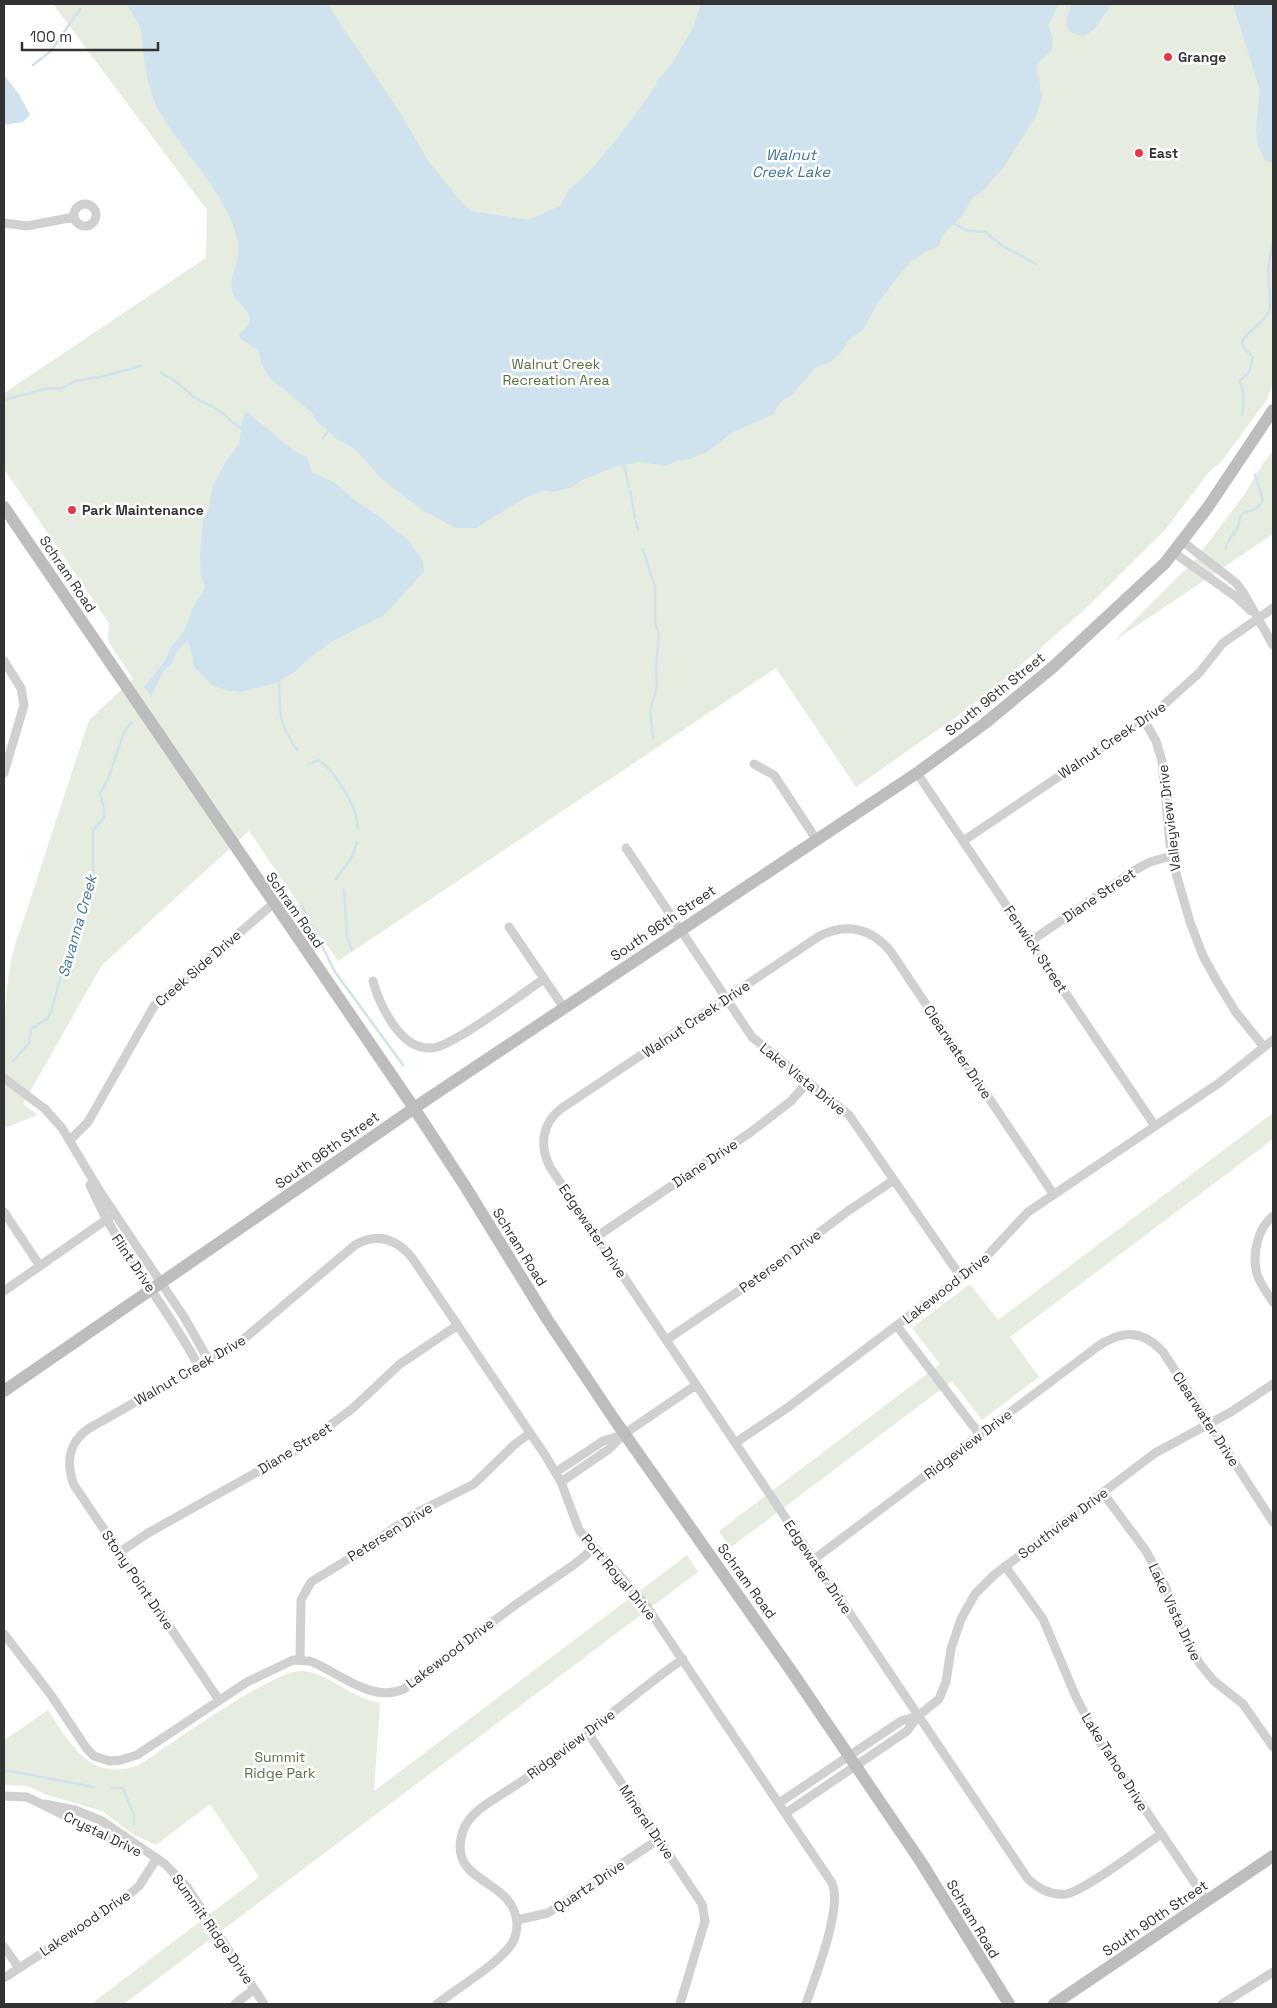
<svg xmlns="http://www.w3.org/2000/svg" width="1277" height="2008" font-family="'Space Grotesk',sans-serif">
  <style>
    .green { fill: #e6ecdf }
    .water { fill: #cfe2ee }
    .lines { fill: none; stroke-linecap: round; stroke-linejoin: round }
    .stream { stroke: #cfe2ee; stroke-width: 2.5 }
    .street { stroke: #d0d0d0; stroke-width: 9 }
    .secondary { stroke: #bdbdbd; stroke-width: 12 }
    .poi-dot { fill: #e63946; stroke: #fff; stroke-width: 2 }
    .labels { text-anchor: middle; dominant-baseline: central; stroke-width: 5; stroke-linejoin: round; paint-order: stroke }
    .poi-label { font-size: 14px; font-weight: bold; fill: #333; stroke: #fff; text-anchor: start }
    .park-label { font-size: 14px; fill: #56703f; stroke: #fff }
    .street-label { font-size: 14px; fill: #333; stroke: #fff }
    .water-label { font-size: 15px; font-style: italic; fill: #3f7597; stroke: #fff }
  </style>
  <rect width="100%" height="100%" fill="#fff"/>
  <path class="green" d="M53,4H1273V384L1266,401L1221,462L1209,472L1165,530L1082,612L999,684L956,717L856,787L776,668L338,961L324,941L295,912L299,904L249,831L102,965L23,1104L38,1115L4,1128C4,1075 0,976 20,931L89,720L133,679L108,641L109,623L4,469V393L206,258L207,210Z
    M1273,451V534L1114,641L1196,559L1244,495L1264,462Z
    M1273,1113V1139L1010,1337L1039,1377L982,1420L952,1381L730,1548L719,1531L940,1364L912,1328L970,1284L998,1320Z
    M687,1555L698,1572L124,2004H91L259,1877L210,1804L156,1845L134,1835L102,1811L47,1795L27,1786L4,1785V1736L6,1739L48,1710C71,1745 90,1783 139,1765C169,1746 275,1668 303,1671C328,1673 353,1699 380,1703L374,1791Z"/>
  <path class="water" d="M127,4H327L401,114L429,162L463,204L472,211L527,220L560,206L568,190L587,174L617,139L656,86L657,81L671,65L693,28L701,4H1059L1048,25L1053,38L1052,50L1040,61L1037,67L1042,98L1036,116L1003,168L983,191L973,197L962,216L942,236L939,246L923,253L909,263L877,304L864,328L849,340L840,354L830,362L815,368L792,395L780,402L774,414L733,432L707,452L689,459L676,461L666,466L640,462L617,466L582,480L570,488L552,492L544,491L526,497L476,528H456L422,510L383,480L355,449L333,437L329,430L319,424L311,412L271,379L262,365L258,350L240,338L239,335C242,331 247,327 249,323C255,311 233,302 232,291C229,275 241,260 238,242C229,194 179,150 156,105C147,87 143,51 141,31C139,21 131,13 127,4Z
    M1072,4H1112L1095,28L1085,36C1061,34 1064,20 1072,4Z
    M1233,4H1273V162L1270,163L1264,159L1258,145L1256,128L1260,91Z
    M4,75L19,94L30,115L23,122L4,125Z
    M248,413L293,450L307,457L312,472L337,484L353,499L379,516L409,541L423,561L424,572L384,615L331,642L306,661L296,671L273,684L239,692L225,690L212,685L195,668L189,643L186,642L176,653L173,662L163,672L151,696L144,687L165,661L170,649L185,629L194,605L203,592L205,587L201,576L200,557L203,520L209,509L212,488L225,463L239,444L244,414Z"/>
  <g class="lines">
    <path class="stream" d="M33,65L51,51L80,9
      M953,223L968,231L985,232L1003,246L1036,264
      M161,373C174,378 182,387 193,396C203,403 215,407 224,414C231,420 234,425 243,429
      M4,400L49,388L60,389L75,381L100,377L141,366
      M1242,415L1244,394L1240,381L1249,372L1253,357C1250,353 1245,350 1243,346C1237,336 1265,324 1269,311C1272,302 1268,282 1268,273C1268,263 1271,251 1273,242
      M323,438L329,430
      M624,465L629,487
      M630,492L635,518
      M636,522L638,530
      M1226,548C1227,539 1234,535 1238,527C1240,522 1238,516 1244,513C1253,509 1258,510 1263,500L1255,475
      M643,549L655,587V623L659,634L656,667L657,687L650,711L653,737
      M279,681C281,715 276,719 297,750
      M308,765L318,760C334,769 360,810 357,829
      M336,879L352,857L357,842
      M344,890L347,937L352,950
      M302,906L335,972L403,1065
      M13,1061L29,1043L31,1029L47,1019L51,1012L71,939L76,934L82,916L86,892L93,874V831L104,817V808L100,794L108,779L124,732L131,723
      M4,1770L94,1787
      M112,1788H123L134,1815V1824"/>
    <path class="street" d="M74 215a11 11 0 1 1 22 0a11 11 0 1 1-22 0Z
      M4,223L27,226L74,217
      M1182,541L1236,583L1243,592L1273,645
      M1173,552L1235,596L1251,611
      M4,661L21,688L24,705L4,773
      M1144,720L1156,741L1162,761L1171,856L1190,922L1203,956L1218,983L1235,1011L1264,1047
      M754,764L774,775L816,839
      M917,773L1155,1126
      M963,841L1158,710L1199,673L1223,643L1273,608
      M626,848L752,1037L849,1115L961,1277
      M509,927L564,1008
      M1031,941L1135,870L1150,862L1171,856
      M373,981C377,997 383,1009 392,1023C402,1037 413,1049 432,1048C452,1047 523,993 544,979
      M4,1078L45,1109L62,1128L99,1190L184,1317L209,1361
      M70,1140L88,1122L154,1006L273,904
      M90,1185C118,1251 166,1304 199,1367
      M1054,1195L891,952C872,928 845,922 818,937L562,1108C542,1123 539,1145 550,1167L1028,1879C1039,1889 1051,1896 1066,1894C1085,1891 1142,1847 1161,1834
      M4,1212L40,1266
      M1273,1216C1257,1229 1252,1255 1257,1274C1260,1284 1268,1294 1273,1302
      M596,1237L751,1132L791,1101L808,1082
      M4,1291L110,1217
      M897,1326L980,1435
      M666,1340L764,1274L848,1211L894,1180
      M735,1443L787,1408L961,1277L986,1257L1028,1212L1219,1083L1273,1040
      M556,1472L603,1441L622,1435
      M561,1482L609,1449L624,1434L696,1385
      M1103,1493L1146,1551L1165,1586L1187,1641L1200,1664L1214,1681L1243,1704L1273,1747
      M120,1552L148,1533L300,1448L353,1408L400,1364L458,1325
      M813,1560L1097,1347C1121,1330 1142,1329 1163,1352L1273,1522
      M1005,1566L1043,1619L1076,1697L1097,1738L1207,1901
      M4,1634L51,1695L87,1749L94,1756L109,1761L121,1760L137,1755L247,1682L293,1660L310,1661L319,1665C345,1678 374,1702 404,1689L515,1605L575,1564L594,1548
      M300,1660L301,1600L311,1582L360,1552L414,1514L474,1484L514,1445L530,1433
      M219,1700L74,1485C66,1464 68,1443 88,1429L239,1343L355,1245C378,1232 397,1239 413,1259L545,1455L561,1482L579,1530L645,1604L832,1883C843,1908 815,1977 806,2004
      M588,1733L702,1904L705,1921L680,2004
      M4,1796L27,1797L138,1852
      M779,1803L901,1721L918,1716
      M44,1804L75,1810L102,1821L165,1864L187,1887L264,2004
      M786,1813L907,1731L918,1716L939,1699L946,1682L951,1649L961,1619L975,1594L994,1575L1155,1453L1231,1412L1273,1384
      M517,1920L548,1913L659,1839
      M4,1947L19,1968
      M4,1978L122,1901L139,1886L157,1858
      M235,2004L254,1989
      M437,2004C459,1987 494,1967 511,1945C515,1939 517,1932 517,1924C515,1877 445,1885 463,1831C470,1810 496,1799 513,1787C573,1749 624,1700 683,1659
      M1222,2004L1273,1972"/>
    <path class="secondary" d="M4,507L414,1108L465,1186L547,1319L614,1419L792,1672L921,1862L1009,2004
      M4,1391L426,1100L917,773L984,724L1053,667L1165,563L1208,507L1273,410
      M1054,2004L1273,1856"/>
  </g>
  <g class="poi-dot">
    <circle cx="1168" cy="57" r="5"/>
    <circle cx="1139" cy="153" r="5"/>
    <circle cx="72" cy="510" r="5"/>
  </g>
  <g class="labels">
    <g class="poi-label">
      <text x="1178" y="57">Grange</text>
      <text x="1149" y="153">East</text>
      <text x="82" y="510">Park Maintenance</text>
    </g>
    <g class="park-label">
      <text x="556" y="364">Walnut Creek<tspan x="556" dy="16">Recreation Area</tspan></text>
      <text x="280" y="1757">Summit<tspan x="280" dy="16">Ridge Park</tspan></text>
    </g>
    <g class="street-label">
      <text transform="translate(68 574) rotate(56)">Schram Road</text>
      <text transform="translate(995 694) rotate(-39)">South 96th Street</text>
      <text transform="translate(1112 740) rotate(-34)">Walnut Creek Drive</text>
      <text transform="translate(1169 818) rotate(-97)">Valleyview Drive</text>
      <text transform="translate(1099 895) rotate(-34)">Diane Street</text>
      <text transform="translate(295 910) rotate(55)">Schram Road</text>
      <text transform="translate(663 923) rotate(-34)">South 96th Street</text>
      <text transform="translate(1036 949) rotate(56)">Fenwick Street</text>
      <text transform="translate(198 968) rotate(-41)">Creek Side Drive</text>
      <text transform="translate(696 1019) rotate(-34)">Walnut Creek Drive</text>
      <text transform="translate(958 1052) rotate(56)">Clearwater Drive</text>
      <text transform="translate(803 1079) rotate(39)">Lake Vista Drive</text>
      <text transform="translate(327 1150) rotate(-35)">South 96th Street</text>
      <text transform="translate(705 1163) rotate(-34)">Diane Drive</text>
      <text transform="translate(593 1231) rotate(56)">Edgewater Drive</text>
      <text transform="translate(520 1247) rotate(58)">Schram Road</text>
      <text transform="translate(780 1261) rotate(-36)">Petersen Drive</text>
      <text transform="translate(134 1263) rotate(56)">Flint Drive</text>
      <text transform="translate(946 1288) rotate(-38)">Lakewood Drive</text>
      <text transform="translate(190 1370) rotate(-30)">Walnut Creek Drive</text>
      <text transform="translate(1206 1419) rotate(57)">Clearwater Drive</text>
      <text transform="translate(968 1444) rotate(-37)">Ridgeview Drive</text>
      <text transform="translate(295 1448) rotate(-32)">Diane Street</text>
      <text transform="translate(1063 1523) rotate(-37)">Southview Drive</text>
      <text transform="translate(390 1532) rotate(-32)">Petersen Drive</text>
      <text transform="translate(818 1567) rotate(56)">Edgewater Drive</text>
      <text transform="translate(619 1577) rotate(50)">Port Royal Drive</text>
      <text transform="translate(138 1580) rotate(56)">Stony Point Drive</text>
      <text transform="translate(747 1581) rotate(54)">Schram Road</text>
      <text transform="translate(1175 1612) rotate(65)">Lake Vista Drive</text>
      <text transform="translate(450 1653) rotate(-37)">Lakewood Drive</text>
      <text transform="translate(571 1744) rotate(-37)">Ridgeview Drive</text>
      <text transform="translate(1115 1762) rotate(58)">Lake Tahoe Drive</text>
      <text transform="translate(647 1822) rotate(56)">Mineral Drive</text>
      <text transform="translate(103 1834) rotate(26)">Crystal Drive</text>
      <text transform="translate(589 1886) rotate(-34)">Quartz Drive</text>
      <text transform="translate(1155 1918) rotate(-34)">South 90th Street</text>
      <text transform="translate(973 1919) rotate(59)">Schram Road</text>
      <text transform="translate(85 1923) rotate(-34)">Lakewood Drive</text>
      <text transform="translate(213 1929) rotate(55)">Summit Ridge Drive</text>
    </g>
    <g class="water-label">
      <text x="791" y="154">Walnut<tspan x="791" dy="17">Creek Lake</tspan></text>
      <text transform="translate(77 926) rotate(-74)">Savanna Creek</text>
    </g>
  </g>
  <rect width="1277" height="2008" fill="none" stroke="#333333" stroke-width="10"/>
  <path d="M22 42v8h136v-8" fill="none" stroke="#333333" stroke-width="2.5"/>
  <text x="30" y="42" font-size="15" fill="#333333" stroke="#ffffff" stroke-width="4" paint-order="stroke">100 m</text>
</svg>
